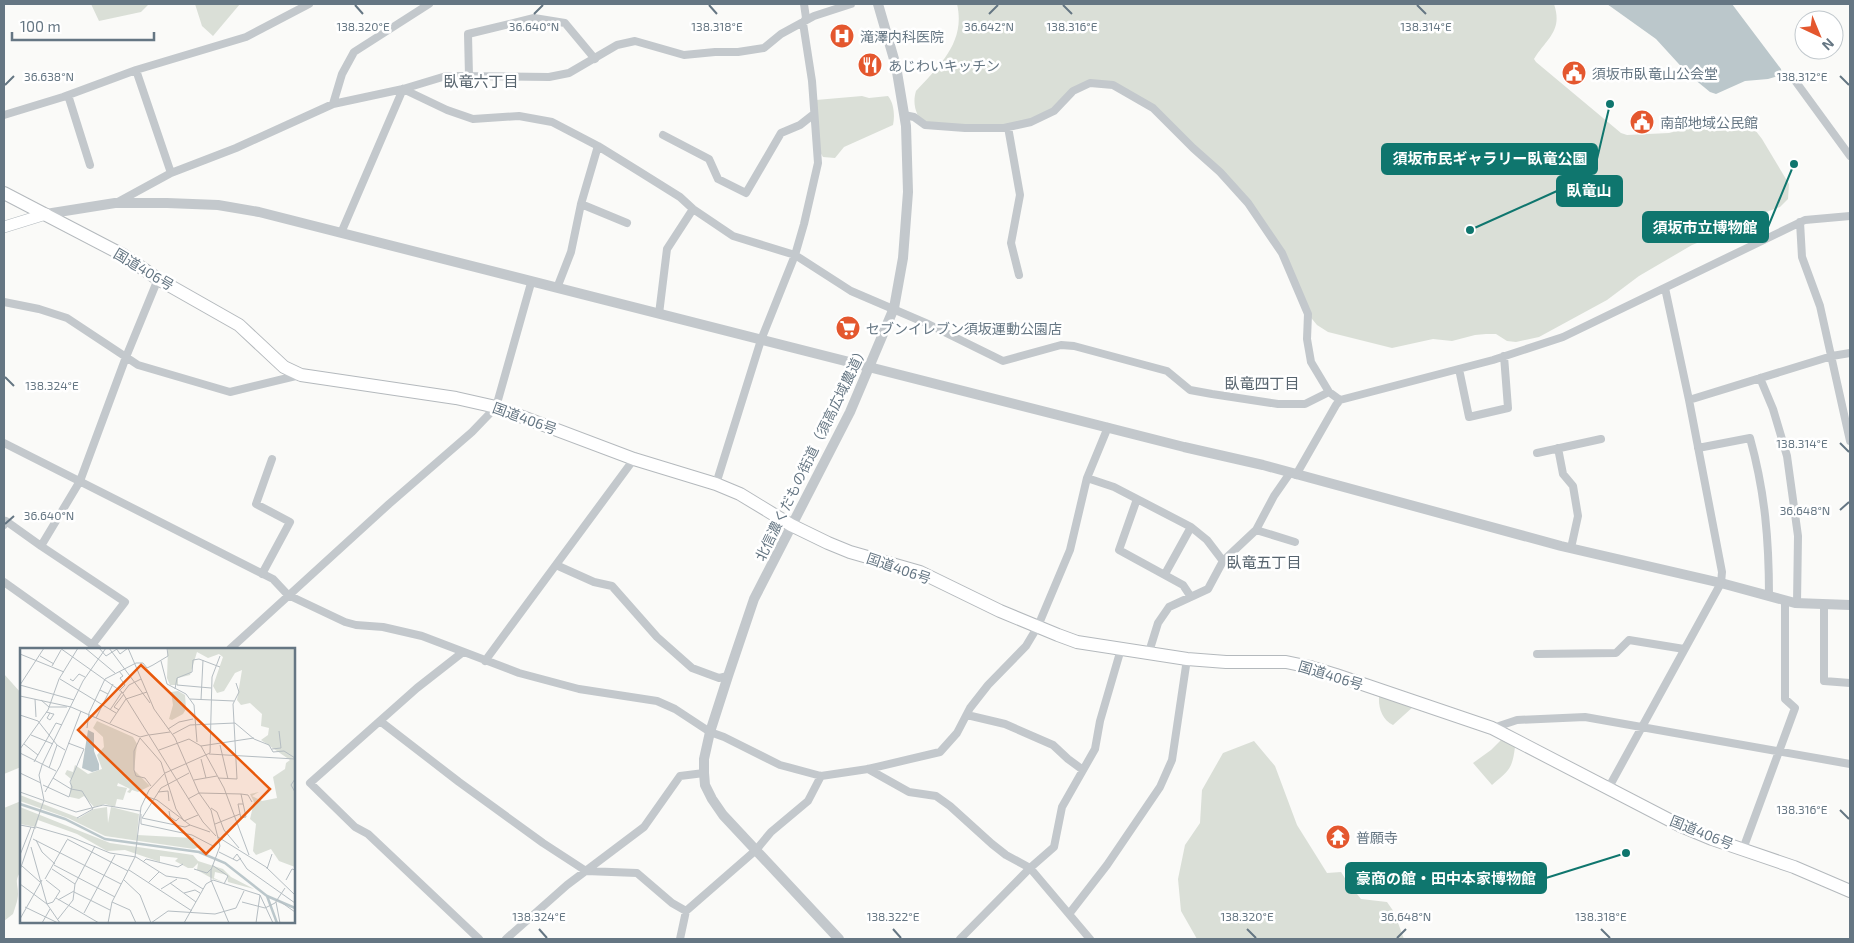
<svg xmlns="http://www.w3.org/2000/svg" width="1854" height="943" font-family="'Exo 2','Noto Sans JP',sans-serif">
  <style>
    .green { fill: #dadfd7 }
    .water { fill: #bbc7cb }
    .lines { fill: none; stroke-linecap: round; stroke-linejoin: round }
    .secondary-casing { stroke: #b3babf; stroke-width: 12 }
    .trunk-casing { stroke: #b4b9bd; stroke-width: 14 }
    .minor { stroke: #c3c8cc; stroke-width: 8 }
    .tertiary { stroke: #c3c8cc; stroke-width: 10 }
    .secondary { stroke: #fff; stroke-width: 11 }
    .trunk { stroke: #fff; stroke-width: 12 }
    .ticks { fill: none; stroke: #657683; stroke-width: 2 }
    .labels { text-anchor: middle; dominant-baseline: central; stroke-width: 5; stroke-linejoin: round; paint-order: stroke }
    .poi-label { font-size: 14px; fill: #657683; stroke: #fff; text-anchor: start }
    .street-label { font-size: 14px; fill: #657683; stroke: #fff }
    .neighbourhood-label { font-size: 15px; fill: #57646e; stroke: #fff }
    .inset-river { fill: none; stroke: #bbc7cb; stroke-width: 2.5 }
    .inset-road { fill: none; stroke: #b5bdc2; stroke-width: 1 }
    .view { fill: #e8590c; fill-opacity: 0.15; stroke: #e8590c; stroke-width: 2.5 }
    .inset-edge { fill: none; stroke: #657683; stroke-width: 2.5 }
    .ticks-label { font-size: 12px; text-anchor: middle; fill: #657683; stroke: #fff; stroke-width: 5; stroke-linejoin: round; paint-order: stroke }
    .leader { fill: none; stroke: #0f766e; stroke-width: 2 }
    .callout-dot { fill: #0f766e; stroke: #fff; stroke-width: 2 }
    .callout { fill: #0f766e; stroke: #0f766e; stroke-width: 2 }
    .callout-label { font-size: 15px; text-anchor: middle; font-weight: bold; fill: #fff }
  </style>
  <rect width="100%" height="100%" fill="#fafaf8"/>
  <path class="green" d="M91,4H149L141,12L99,21Z
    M195,4H240L213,36L202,26Z
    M957,4H1554C1563,31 1547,38 1534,59L1536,62L1621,133L1627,135L1669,133L1724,119L1740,117L1752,126L1762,139L1789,184L1788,199L1780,207L1750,218L1720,234L1692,245L1639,276L1607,300L1539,337L1516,342L1507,341L1496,334H1486L1475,335L1452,341L1433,339L1392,348L1328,332L1317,325L1308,314L1282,255L1248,203L1153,108L1113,85L1090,83L1073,91L1054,111L1004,128L925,125C916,116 912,104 916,91C939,66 966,42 957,4Z
    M862,96L869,98L888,96C894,103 895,116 893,125L844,147L835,158L823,157L820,152L816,100Z
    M4,674L21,693V767L4,774Z
    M1380,690L1414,706L1393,725C1380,719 1377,703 1380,690Z
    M1501,740L1515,747C1512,770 1509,770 1492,785L1473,763L1491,750Z
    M1254,741L1275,766L1297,825L1327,873L1341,872L1348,883L1361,899L1387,902L1394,912L1404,939H1197L1181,911L1178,879L1185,845L1200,823L1202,790L1223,753Z
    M21,801V871C14,881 18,884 18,894C18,900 15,908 13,914L4,921V808Z"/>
  <path class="water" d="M1607,4H1732L1781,69L1782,75L1768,79L1745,81L1716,94L1710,92L1688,74L1656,39Z"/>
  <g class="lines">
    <defs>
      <path id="secondary" d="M4,227L46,214"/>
      <path id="trunk" d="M4,193L123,255L158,279L239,325L284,367L301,375L456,398L496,407L634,459L716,484L740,494L791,525L828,543L850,552L920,572L1000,611L1058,635L1077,642L1187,659L1226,662H1286L1310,667L1336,675L1492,728L1681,826L1712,839L1794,867L1850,891"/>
    </defs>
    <use href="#secondary" class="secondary-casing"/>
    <use href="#trunk" class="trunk-casing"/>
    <path class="minor" d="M136,70L171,173
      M469,76L468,34L534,18L565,23L595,59
      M1796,82L1850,156
      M403,89L447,110L473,119L519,116L552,122L598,146L640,172L680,197L693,209L733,236L795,255L851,291L928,324L1003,361L1061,345L1074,346L1167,371L1190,390L1212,394L1278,404H1305L1329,392
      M68,95L90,165
      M333,104L342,74L354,52L429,4
      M4,115L63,97L136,70L246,37L309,4
      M904,115L914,117L925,125L965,128H1004L1031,122L1054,111L1073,91L1090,83L1113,85L1153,108L1193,148L1220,172L1248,203L1282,253L1308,314L1307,339L1311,362L1329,392L1340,400
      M1008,127L1020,195L1011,243L1019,275
      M663,135L709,159L718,179L746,193L781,133L800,125L814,114
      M116,203L171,173L236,148L333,104L403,89L446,76L549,77L569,73L617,45L635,41L684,55L715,52H738L764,48L781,34L814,16L851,4
      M581,204L627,223
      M1800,222L1802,257L1820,306L1850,441
      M341,233L403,89
      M557,288L571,252L581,204L598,146
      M4,302L39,309L67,318L138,365L230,392L300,375
      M659,314L667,249L693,209
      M1459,369L1469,417L1508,408L1504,356
      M1760,378L1773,409L1787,456L1798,536L1797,603
      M1689,400L1832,356L1850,353
      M4,443L273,579L288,595L345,622L356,625L383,627L422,636L519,673L579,689L657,701L675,709L710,732L724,737L780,765L821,776L868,769L940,752L957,733L970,708L988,685L1026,646L1038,626L1070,550L1087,478L1108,427
      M1558,448L1563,474L1573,486L1578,516L1571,548
      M1698,448L1750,438C1765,492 1769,540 1769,596
      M1537,453L1601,439
      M1296,475L1336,405L1340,400L1493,360L1563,337L1805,220L1850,216
      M1087,478L1114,487L1191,527L1207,540L1223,561
      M716,484L761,340L795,255L804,224L818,163L812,81L803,23L806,18L804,4
      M1137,499L1119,550L1183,585L1191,597
      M4,525L6,521L41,546L80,481L126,357L158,279
      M1256,530L1295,542
      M41,546L125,602L92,645
      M556,565L594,582L612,586L657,637L692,668L719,678L728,676
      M262,574L290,522L256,504L272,459
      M1165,574L1191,527
      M4,582L98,649
      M1824,604V681L1850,683
      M230,649L389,504L472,432L496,407L531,283
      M463,652L417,688L310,783L355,827L368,834L479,939
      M1149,652L1158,623L1169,607L1208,589L1223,561L1256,530L1274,496L1290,473
      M1537,654L1616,653L1629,640L1684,649
      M485,661L634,459
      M967,715L1005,724L1053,745L1068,759L1083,770
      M380,721L459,782L543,843L586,871L637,873L672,903L686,911
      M1493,728L1517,720L1585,717L1850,764
      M868,769L909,792L936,796L950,806L992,844L1006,855L1030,868L1090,939
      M1609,787L1721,583L1722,572L1689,400L1665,288
      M1743,849L1795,708L1785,699V600
      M1069,914L1107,865L1160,787L1172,760L1187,659
      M506,939L567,885L644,827L680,776L704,773
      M680,939L686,911L756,850L771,832L808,801L821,776
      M960,939L1030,868L1054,847L1062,807L1095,749L1100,721L1121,649"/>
    <path class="tertiary" d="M46,214L115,203H167L218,205L259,212L1184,447L1263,465L1561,546L1721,583L1795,603L1850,605
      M839,939L723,815L712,799L705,785L704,773V759L710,732L728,676L754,599L850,412L894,308L903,258L908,192L906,126L896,66L878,4"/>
    <use href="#secondary" class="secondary"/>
    <use href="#trunk" class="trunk"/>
  </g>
  <path class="ticks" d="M355,5L363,14M709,5L717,14M1063,5L1072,14M1417,5L1426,14M534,14L543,5M989,14L998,5M1840,76L1849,85M5,85L14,76M5,377L14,386M1840,443L1849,452M1840,510L1849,502M5,524L14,516M1840,810L1849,819M539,929L547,938M893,929L901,938M1247,929L1256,938M1601,929L1610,938M1397,938L1406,929"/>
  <defs>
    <symbol id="hospital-disc" viewBox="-11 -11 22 22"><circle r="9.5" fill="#e4572e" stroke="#fff"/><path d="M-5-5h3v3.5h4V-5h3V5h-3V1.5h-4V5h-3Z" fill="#fff"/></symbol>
    <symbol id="restaurant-disc" viewBox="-11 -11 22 22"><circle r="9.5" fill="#e4572e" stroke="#fff"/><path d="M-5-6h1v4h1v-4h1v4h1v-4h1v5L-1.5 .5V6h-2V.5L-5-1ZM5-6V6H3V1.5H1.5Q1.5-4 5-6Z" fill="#fff"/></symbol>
    <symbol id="civic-disc" viewBox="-11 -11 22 22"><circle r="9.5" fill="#e4572e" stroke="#fff"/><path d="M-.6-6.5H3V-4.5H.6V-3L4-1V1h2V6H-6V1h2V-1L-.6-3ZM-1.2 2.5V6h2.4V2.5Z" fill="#fff"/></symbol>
    <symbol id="supermarket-disc" viewBox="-11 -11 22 22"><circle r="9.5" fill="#e4572e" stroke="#fff"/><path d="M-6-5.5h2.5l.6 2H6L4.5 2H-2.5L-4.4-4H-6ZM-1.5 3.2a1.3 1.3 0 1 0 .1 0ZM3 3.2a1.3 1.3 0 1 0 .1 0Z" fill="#fff"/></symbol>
    <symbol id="temple-disc" viewBox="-11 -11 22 22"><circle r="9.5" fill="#e4572e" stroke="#fff"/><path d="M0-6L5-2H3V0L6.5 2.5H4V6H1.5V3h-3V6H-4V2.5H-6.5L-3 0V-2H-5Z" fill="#fff"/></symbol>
  </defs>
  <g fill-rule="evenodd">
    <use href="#hospital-disc" x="828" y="22" width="28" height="28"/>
    <use href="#restaurant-disc" x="856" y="51" width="28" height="28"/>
    <use href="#civic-disc" x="1560" y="59" width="28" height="28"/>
    <use href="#civic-disc" x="1628" y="108" width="28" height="28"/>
    <use href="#supermarket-disc" x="834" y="314" width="28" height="28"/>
    <use href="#temple-disc" x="1324" y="823" width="28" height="28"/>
  </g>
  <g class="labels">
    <g class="poi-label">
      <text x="860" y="36">滝澤内科医院</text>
      <text x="888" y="65">あじわいキッチン</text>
      <text x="1592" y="73">須坂市臥竜山公会堂</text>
      <text x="1660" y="122">南部地域公民館</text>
      <text x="866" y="328">セブンイレブン須坂運動公園店</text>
      <text x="1356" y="837">普願寺</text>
    </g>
    <g class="street-label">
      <text transform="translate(144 269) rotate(31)">国道406号</text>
      <text transform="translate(525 418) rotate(20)">国道406号</text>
      <text transform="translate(811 453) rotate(-64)">北信濃くだもの街道（須高広域農道）</text>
      <text transform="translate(899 568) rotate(19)">国道406号</text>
      <text transform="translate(1331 675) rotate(17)">国道406号</text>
      <text transform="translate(1702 832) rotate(22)">国道406号</text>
    </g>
    <g class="neighbourhood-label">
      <text x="481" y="81">臥竜六丁目</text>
      <text x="1262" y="383">臥竜四丁目</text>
      <text x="1264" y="562">臥竜五丁目</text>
    </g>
  </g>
  <g transform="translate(20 648)">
    <rect width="275" height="275" fill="#fafaf8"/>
    <path d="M148,0H275V219L259,213L251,201L236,207L233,203L236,176L230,171L234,154L230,146L239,144L232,148L242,153L257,150L253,129L265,121L266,115L270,112L241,92L248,87L249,80L241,78L242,66L230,55L221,57L217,52L222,22L215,25L204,43L197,45L193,38L203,9L199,6L188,10L177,4L170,27L158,30V37H150L147,30ZM158,43L165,47L166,61L163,66L152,72L149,71L153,57L151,44ZM77,73L113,89L117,96L114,122L130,138L118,144L112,142L110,145L107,144L110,141L98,135L97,138L107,140L103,152L97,151L95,159L85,156L74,159L64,148L59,151L50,149L51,131L45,126L47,122L53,124L55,117L68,126L82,121L77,107L84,99L83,89L73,80ZM0,147L59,170L74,161L87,159L88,175L91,159L119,166L117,187L174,190L173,196L181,198L174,201L85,188L48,170L0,153ZM0,159L90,195L173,207L178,213L203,221L211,229L234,241L208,234L207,227L195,224L194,230L203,234L193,231L177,222L178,215L173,220H168L155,213L158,210L140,208V214L105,202L87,203L57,186L18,172L16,179L0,176Z" fill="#dadfd7"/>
    <path d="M68,82L74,85V103L79,116V122L72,124L62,120Z" fill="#bbc7cb"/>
    <path class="inset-river" d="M0,156L45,171L85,191L179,204L205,215L247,248L257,275M247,248L275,260"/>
    <path class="inset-road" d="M40,0L102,44L183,174L196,188M65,0L95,25M79,0L86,8L97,1M89,0L130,55M96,0L100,6L108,0M108,0L134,61L155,90L179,145L191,162L200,198L191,222V232L209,275M0,6L44,24M20,8L34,16M141,13L147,36L166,46L174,57L177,94M32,18L41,2M99,23L103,28L100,30L105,37L100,42M40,31L96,65M50,31L53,33L59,26L65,29M0,37L54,52M0,37L24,0M157,37L191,40M155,41L157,30L172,24L173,12L179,11L200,19M80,42L88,46L93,36M103,45L109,37L121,31M0,48L51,59L120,89L128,87M15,51L16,69M170,51L214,53M21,52L29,59H47M181,52L183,12M90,62L102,44M99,62L94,59L104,46M26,64L30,65L33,66H34L30,72L27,70L30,65M0,67L18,73L37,97L45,102M76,70L88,46M90,75L106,51L127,44M67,80L69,65L85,31L116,15H123L127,20L133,17L148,8L147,0M148,81L159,74L173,71M153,86L170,77L215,75L234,91L249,97L253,104L264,103L275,110M11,87L33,96M129,87L150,84M120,90L141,114L156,161L164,173M120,90L114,103V122L116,128L125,130L131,138M4,96L18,107M200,97L208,131M181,98L234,90M0,101L28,62L39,31L58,0M252,101L261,100L259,83M139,102L169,91L181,98L204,140L229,207M0,105L36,123M189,106L275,111M181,111L186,130M14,114L36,75L42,77M29,120L37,97M0,125L21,135M33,130L51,141L62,143L73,161M198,130L217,131L213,56L219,44L216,35M275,131L271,137L275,144M174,132L197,128M23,137L49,149L52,139L50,134L64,101L48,95M0,144L56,164L83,157L120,163M25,144L40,118L61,63M138,144L148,143L149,153M125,148L137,152L170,177L190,184M168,151L179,145L221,146L228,147L232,154M191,160L197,164L204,182L219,200M149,163L150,169L156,173L159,170M121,166V176L172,187L195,199M220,166L218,156H223M57,170L73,161M122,170L141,140L169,125M122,170L165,179L170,177M164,173L178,167M195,176L220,166L221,170L226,169L221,146M0,177L16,180M16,179L51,189L90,205L116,209L146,228L167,231L183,241M198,189L246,219L275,247M13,191L101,236M47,191L108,223M16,192L22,204L35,216M11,199L27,256M199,204L217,213L221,210M0,207L11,179M213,211L217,206L227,221L275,255M123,214L126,211L158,219L163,216M34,217L95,249M192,217L208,228L204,236M2,218L20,234M32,221L55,236M174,221L187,225L191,221M247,221L252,206M0,222L24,152L19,127L22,117L63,33L86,0M109,222L172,263M25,231L47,192M26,232L40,243L33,254L27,256M104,232L120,247L131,275M266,232L272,221L275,222M128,235L139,224M150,235L176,254M0,236L27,256L40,275M141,241L157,231M54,244L90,262M164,245L175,242L180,245M36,250L79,275M38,252L54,243M258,252L275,264M92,254L110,262L116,275M222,254L245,260L255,255L265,240M256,254L260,275M5,259L38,275M64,265L95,207M0,271L22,232M38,271L53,252L55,236L75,198M22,275L30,261M88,275L92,254L115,209L121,159L129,142L145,125L190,105L192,29L200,8M89,275H113M131,275L148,263L195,266L216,260L224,243M164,275L186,236L193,232L240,247L253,275M236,275L240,247"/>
    <path class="view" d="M121,17L250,141L186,206L58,82Z"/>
    <rect width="275" height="275" class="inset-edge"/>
  </g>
  <g class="ticks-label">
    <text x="534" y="31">36.640°N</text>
    <text x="989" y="31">36.642°N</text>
    <text x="363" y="31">138.320°E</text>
    <text x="717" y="31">138.318°E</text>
    <text x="1072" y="31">138.316°E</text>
    <text x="1426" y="31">138.314°E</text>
    <text x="49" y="81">36.638°N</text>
    <text x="1802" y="81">138.312°E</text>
    <text x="52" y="390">138.324°E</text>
    <text x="1802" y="448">138.314°E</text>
    <text x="1805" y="515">36.648°N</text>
    <text x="49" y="520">36.640°N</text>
    <text x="1802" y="814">138.316°E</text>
    <text x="539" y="921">138.324°E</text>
    <text x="893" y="921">138.322°E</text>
    <text x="1247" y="921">138.320°E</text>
    <text x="1601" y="921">138.318°E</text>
    <text x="1406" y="921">36.648°N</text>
  </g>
  <path class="leader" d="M1610 104L1597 159M1470 230L1557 191M1794 164L1768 227M1626 853L1546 878"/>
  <g class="callout-dot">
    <circle cx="1610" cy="104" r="5"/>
    <circle cx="1470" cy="230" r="5"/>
    <circle cx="1794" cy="164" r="5"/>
    <circle cx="1626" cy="853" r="5"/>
  </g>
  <g class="callout">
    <rect x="1382" y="144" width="215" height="30" rx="5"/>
    <rect x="1557" y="176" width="65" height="30" rx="5"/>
    <rect x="1643" y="212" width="125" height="30" rx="5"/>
    <rect x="1346" y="863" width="200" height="30" rx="5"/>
  </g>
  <g class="callout-label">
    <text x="1490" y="164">須坂市民ギャラリー臥竜公園</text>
    <text x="1589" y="196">臥竜山</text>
    <text x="1705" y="233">須坂市立博物館</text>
    <text x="1446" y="884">豪商の館・田中本家博物館</text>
  </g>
  <rect width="1854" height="943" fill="none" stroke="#657683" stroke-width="10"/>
  <g transform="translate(1819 35) rotate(136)"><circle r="24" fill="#ffffff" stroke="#c1c8cd"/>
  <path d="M0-4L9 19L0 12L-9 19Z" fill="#e4572e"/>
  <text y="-8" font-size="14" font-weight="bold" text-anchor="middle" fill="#657683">N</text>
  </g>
  <path d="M12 32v8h142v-8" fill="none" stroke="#657683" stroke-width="2.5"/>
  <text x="20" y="32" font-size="15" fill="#657683" stroke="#ffffff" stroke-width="4" paint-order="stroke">100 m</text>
</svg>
